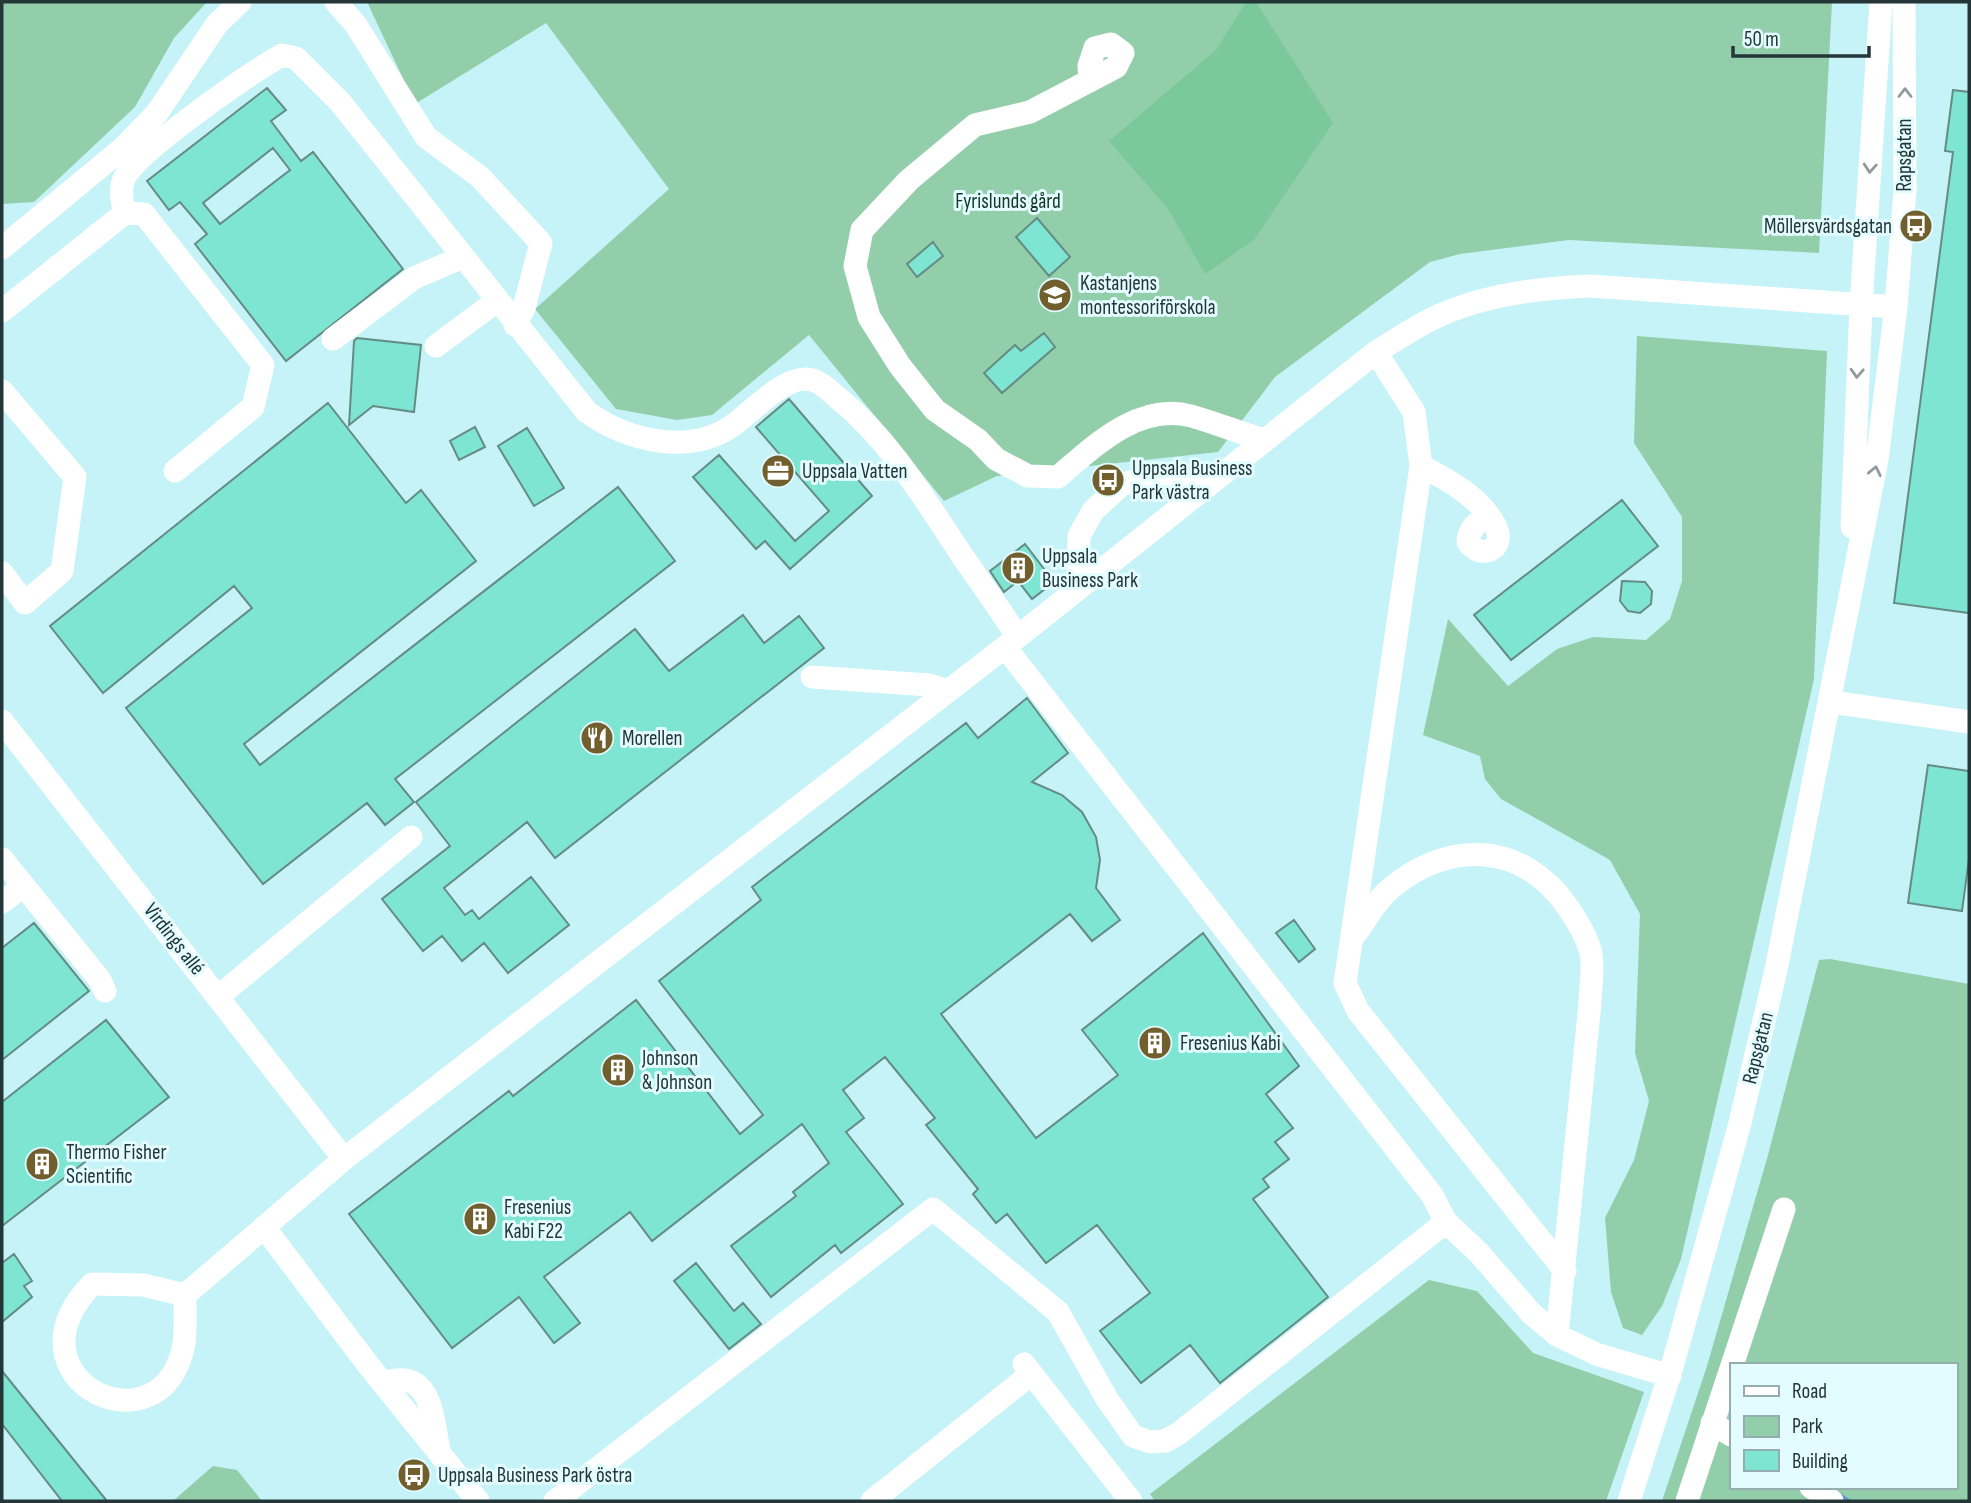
<svg xmlns="http://www.w3.org/2000/svg" width="1971" height="1503" font-family="'Sofia Sans Condensed',sans-serif">
  <style>
    .green { fill: #93ceaa; fill-rule: evenodd }
    .forest { fill: #7bc89c }
    .lines { fill: none; stroke-linecap: round; stroke-linejoin: round }
    .stream { stroke: #619ad0; stroke-width: 5 }
    .building { fill: #7ee5d2; stroke: #658c84; stroke-width: 2; fill-rule: evenodd }
    .minor { stroke: #fff; stroke-width: 23 }
    .oneway { stroke: #929a9b }
    .labels { text-anchor: middle; dominant-baseline: central; stroke-width: 6; stroke-linejoin: round; paint-order: stroke }
    .street-label { font-size: 21px; fill: #243637; stroke: #e2fcff }
    .park-label { font-size: 21px; fill: #153725; stroke: #e2fcff }
    .poi-label { font-size: 21px; fill: #243637; stroke: #e2fcff; text-anchor: start }
  </style>
  <rect width="100%" height="100%" fill="#c6f3f7"/>
  <path class="green" d="M2,2H207L174,38L135,107L34,202L2,204Z
    M367,2H1832L1819,253L1569,240L1460,254L1430,262L1275,377L1218,452L997,476L944,501L809,335L712,415L677,420L616,409L535,309L669,189L546,23L415,104Z
    M1637,336L1827,351L1814,679L1681,1259L1662,1306L1642,1335L1623,1328L1611,1292L1605,1218L1634,1160L1649,1101L1635,1053L1640,914L1610,860L1501,799L1485,779L1480,756L1423,735L1448,619L1508,686L1557,649L1593,637L1646,640L1670,619L1682,581V517L1634,443Z
    M1830,959L1969,984V1501H1662L1707,1366L1768,1155L1819,960ZM1731,1365H1955V1487H1731Z
    M1429,1280L1477,1291L1533,1353L1644,1392L1606,1501H1155L1150,1494Z
    M213,1466L237,1470L262,1501H173Z"/>
  <path class="forest" d="M1246,2H1256L1333,123L1254,240L1205,274L1169,210L1109,141L1216,50Z"/>
  <g class="lines">
    <path class="stream" d="M1836,1493L1848,1501"/>
  </g>
  <path class="building" d="M267,88L286,110L271,121L301,161L313,152L403,269L286,361L195,244L207,234L180,202L169,210L147,181ZM273,148L290,170L220,224L203,203Z
    M1953,90L1969,92V613L1894,603L1953,152L1945,151Z
    M1037,218L1070,257L1049,276L1016,237Z
    M933,242L943,256L917,277L907,264Z
    M1044,333L1055,347L1002,393L984,373L1015,345L1021,351Z
    M357,338L421,345L414,412L373,406L349,425L354,341Z
    M789,399L872,496L790,569L765,541L756,549L693,477L719,455L795,541L829,511L756,427Z
    M328,403L406,503L421,490L476,561L244,744L260,765L618,487L675,561L395,779L414,802L385,825L367,803L263,884L126,708L252,608L234,586L103,693L50,626Z
    M475,427L485,447L459,460L450,441Z
    M527,428L564,488L534,506L498,446Z
    M1622,500L1658,546L1511,660L1474,615Z
    M1025,544L1054,582L1032,599L1018,581L1004,592L990,571Z
    M1622,581L1645,582L1652,591L1651,604L1640,613L1628,611L1620,601Z
    M743,615L764,643L799,616L824,648L555,858L527,822L444,888L465,915L472,910L479,919L531,877L569,925L508,973L484,943L462,961L442,936L423,951L382,899L450,846L416,802L635,629L669,671Z
    M1027,698L1068,753L1032,782L1062,795L1082,812L1096,837L1100,860L1096,888L1120,920L1092,941L1070,914L941,1014L1036,1138L1118,1075L1082,1030L1203,933L1299,1066L1266,1094L1293,1128L1275,1142L1289,1159L1263,1179L1269,1187L1253,1199L1328,1297L1220,1383L1190,1345L1141,1383L1100,1331L1150,1293L1097,1225L1046,1263L1007,1214L996,1223L973,1194L978,1189L926,1125L935,1118L885,1057L843,1090L864,1118L846,1132L903,1204L841,1253L835,1245L771,1297L731,1246L796,1196L793,1192L829,1163L802,1124L652,1241L630,1212L544,1277L580,1323L554,1343L519,1297L452,1348L349,1214L509,1091L513,1096L636,1000L740,1134L763,1115L659,981L761,900L752,887L966,723L978,738Z
    M1928,765L1969,771V859L1962,911L1908,903Z
    M1294,920L1315,949L1299,962L1276,933Z
    M34,923L89,991L2,1060V948Z
    M106,1020L169,1097L2,1226V1102Z
    M14,1254L32,1281L24,1286L32,1297L2,1322V1263Z
    M696,1263L734,1311L743,1303L761,1324L729,1349L674,1281Z
    M2,1371L107,1501H62L2,1424Z"/>
  <g class="lines">
    <path class="minor" d="M336,2L356,25L426,137L480,177L541,243L524,308L515,325
      M1090,81L1089,66L1095,48L1111,44L1123,53L1116,67L1030,112L975,125L909,180L862,230L855,266L869,317L900,366L935,410L978,440L996,459L1028,476L1058,477C1094,446 1139,402 1191,416C1216,423 1240,433 1264,440
      M125,213L144,214L263,365L253,407L175,471
      M2,248L123,148L157,113L217,24L240,2
      M2,311L125,213C122,202 119,188 125,177C140,149 252,72 282,55L296,58L340,102L587,412C626,440 688,456 732,426C751,413 787,372 812,380C821,382 831,392 838,398C892,442 925,500 963,557C981,583 1000,609 1017,636
      M333,339L414,278L463,257
      M436,346L498,300
      M1376,352L1414,412L1421,466C1449,480 1481,498 1496,527C1506,549 1481,561 1468,542C1469,530 1476,522 1487,517
      M2,391L75,477L62,571L25,603L2,573
      M1421,466L1345,983L1358,1011L1565,1271
      M1852,527L1861,305L1881,2
      M1078,587L1079,536L1093,511L1121,485L1157,473L1216,479
      M1005,647L1432,1195L1446,1222L1479,1253L1531,1313L1557,1335L1596,1354L1670,1376
      M812,677L929,685L945,690
      M1832,702L1969,722
      M2,721L344,1159
      M2,859L100,980L105,991
      M2,902L24,886
      M1354,936C1365,922 1376,900 1390,889C1449,839 1522,842 1567,906C1576,919 1588,939 1591,954C1594,969 1590,988 1590,1003L1557,1335
      M219,996L411,837
      M264,1227L369,1366L478,1501
      M185,1295L143,1285L92,1284C0,1380 163,1457 184,1344C186,1328 185,1311 185,1295L344,1159L1005,647L1376,352C1395,341 1413,328 1432,319C1480,295 1538,288 1590,286L1896,307
      M1024,1364L1131,1501
      M383,1383C432,1367 432,1416 439,1450
      M1712,1423L1731,1435
      M1811,1487L1832,1501
      M555,1501L933,1209L1058,1312L1107,1399L1133,1436L1150,1442L1165,1441L1178,1434L1446,1222
      M872,1501L1031,1374
      M1629,1501L1672,1367L1739,1127L1776,970L1877,460L1896,307L1905,190L1904,2
      M1687,1501L1784,1209"/>
  </g>
  <defs><path id="oneway-chevron" d="M-2-3.5L2.5 0L-2 3.5" fill="none" stroke-width="1.6" stroke-linecap="round" stroke-linejoin="round" transform="scale(1.75)"/></defs>
  <g class="oneway">
    <use href="#oneway-chevron" transform="translate(1905 93) rotate(-90)"/>
    <use href="#oneway-chevron" transform="translate(1870 168) rotate(94)"/>
    <use href="#oneway-chevron" transform="translate(1857 373) rotate(93)"/>
    <use href="#oneway-chevron" transform="translate(1875 471) rotate(-78)"/>
  </g>
  <defs>
    <symbol id="bus-disc" viewBox="-11 -11 22 22"><circle r="9.5" fill="#715f2d" stroke="#e2fcff"/><path d="M-5-6H5V4H4V6H2V4H-2V6H-4V4H-5ZM-3.5-4V0h7V-4ZM-3.5 1.2v1.5H-2V1.2ZM2 1.2v1.5H3.5V1.2Z" fill="#fff"/></symbol>
    <symbol id="school-disc" viewBox="-11 -11 22 22"><circle r="9.5" fill="#715f2d" stroke="#e2fcff"/><path d="M0-5L7-2L0 1L-7-2ZM-4 1L0 2.5L4 1V4Q0 6-4 4Z" fill="#fff"/></symbol>
    <symbol id="office-disc" viewBox="-11 -11 22 22"><circle r="9.5" fill="#715f2d" stroke="#e2fcff"/><path d="M-6-3h4V-5.5h4V-3h4V5H-6ZM-1-4.5V-3h2v-1.5ZM-6 0V1H6V0Z" fill="#fff"/></symbol>
    <symbol id="building-disc" viewBox="-11 -11 22 22"><circle r="9.5" fill="#715f2d" stroke="#e2fcff"/><path d="M-4-6H4V6H1V3H-1V6H-4ZM-2.5-4.3h1.7v1.8h-1.7ZM.8-4.3h1.7v1.8H.8ZM-2.5-1h1.7V.8h-1.7ZM.8-1h1.7V.8H.8Z" fill="#fff"/></symbol>
    <symbol id="restaurant-disc" viewBox="-11 -11 22 22"><circle r="9.5" fill="#715f2d" stroke="#e2fcff"/><path d="M-5-6h1v4h1v-4h1v4h1v-4h1v5L-1.5 .5V6h-2V.5L-5-1ZM5-6V6H3V1.5H1.5Q1.5-4 5-6Z" fill="#fff"/></symbol>
  </defs>
  <g fill-rule="evenodd">
    <use href="#bus-disc" x="1897" y="207" width="38" height="38"/>
    <use href="#school-disc" x="1036" y="276" width="38" height="38"/>
    <use href="#office-disc" x="759" y="452" width="38" height="38"/>
    <use href="#bus-disc" x="1089" y="461" width="38" height="38"/>
    <use href="#building-disc" x="999" y="549" width="38" height="38"/>
    <use href="#restaurant-disc" x="578" y="719" width="38" height="38"/>
    <use href="#building-disc" x="1136" y="1024" width="38" height="38"/>
    <use href="#building-disc" x="599" y="1051" width="38" height="38"/>
    <use href="#building-disc" x="23" y="1145" width="38" height="38"/>
    <use href="#building-disc" x="461" y="1200" width="38" height="38"/>
    <use href="#bus-disc" x="395" y="1456" width="38" height="38"/>
  </g>
  <g class="labels">
    <g class="street-label">
      <text transform="translate(1904 155) rotate(-90)">Rapsgatan</text>
      <text transform="translate(174 939) rotate(52)">Virdings allé</text>
      <text transform="translate(1758 1048) rotate(-76)">Rapsgatan</text>
    </g>
    <g class="park-label">
      <text x="1008" y="201">Fyrislunds gård</text>
    </g>
    <g class="poi-label">
      <text x="1892" y="226" text-anchor="end">Möllersvärdsgatan</text>
      <text x="1080" y="283">Kastanjens<tspan x="1080" dy="24">montessoriförskola</tspan></text>
      <text x="1132" y="468">Uppsala Business<tspan x="1132" dy="24">Park västra</tspan></text>
      <text x="802" y="471">Uppsala Vatten</text>
      <text x="1042" y="556">Uppsala<tspan x="1042" dy="24">Business Park</tspan></text>
      <text x="622" y="738">Morellen</text>
      <text x="1180" y="1043">Fresenius Kabi</text>
      <text x="642" y="1058">Johnson<tspan x="642" dy="24">&amp; Johnson</tspan></text>
      <text x="66" y="1152">Thermo Fisher<tspan x="66" dy="24">Scientific</tspan></text>
      <text x="504" y="1207">Fresenius<tspan x="504" dy="24">Kabi F22</tspan></text>
      <text x="438" y="1475">Uppsala Business Park östra</text>
    </g>
  </g>
  <rect width="1971" height="1503" fill="none" stroke="#243637" stroke-width="7"/>
  <rect x="1730" y="1363" width="228" height="126" fill="#e2fcff" stroke="#96adaf" stroke-width="2"/>
  <rect x="1744" y="1386" width="35" height="10" fill="#ffffff" stroke="#96adaf" stroke-width="2"/>
  <text x="1792" y="1398" font-size="21" fill="#243637">Road</text>
  <rect x="1744" y="1416" width="35" height="21" fill="#93ceaa" stroke="#96adaf" stroke-width="2"/>
  <text x="1792" y="1433" font-size="21" fill="#243637">Park</text>
  <rect x="1744" y="1450" width="35" height="21" fill="#7ee5d2" stroke="#96adaf" stroke-width="2"/>
  <text x="1792" y="1468" font-size="21" fill="#243637">Building</text>
  <path d="M1733 46v10h136v-10" fill="none" stroke="#243637" stroke-width="3.5"/>
  <text x="1744" y="46" font-size="21" fill="#243637" stroke="#e2fcff" stroke-width="5" paint-order="stroke">50 m</text>
</svg>
